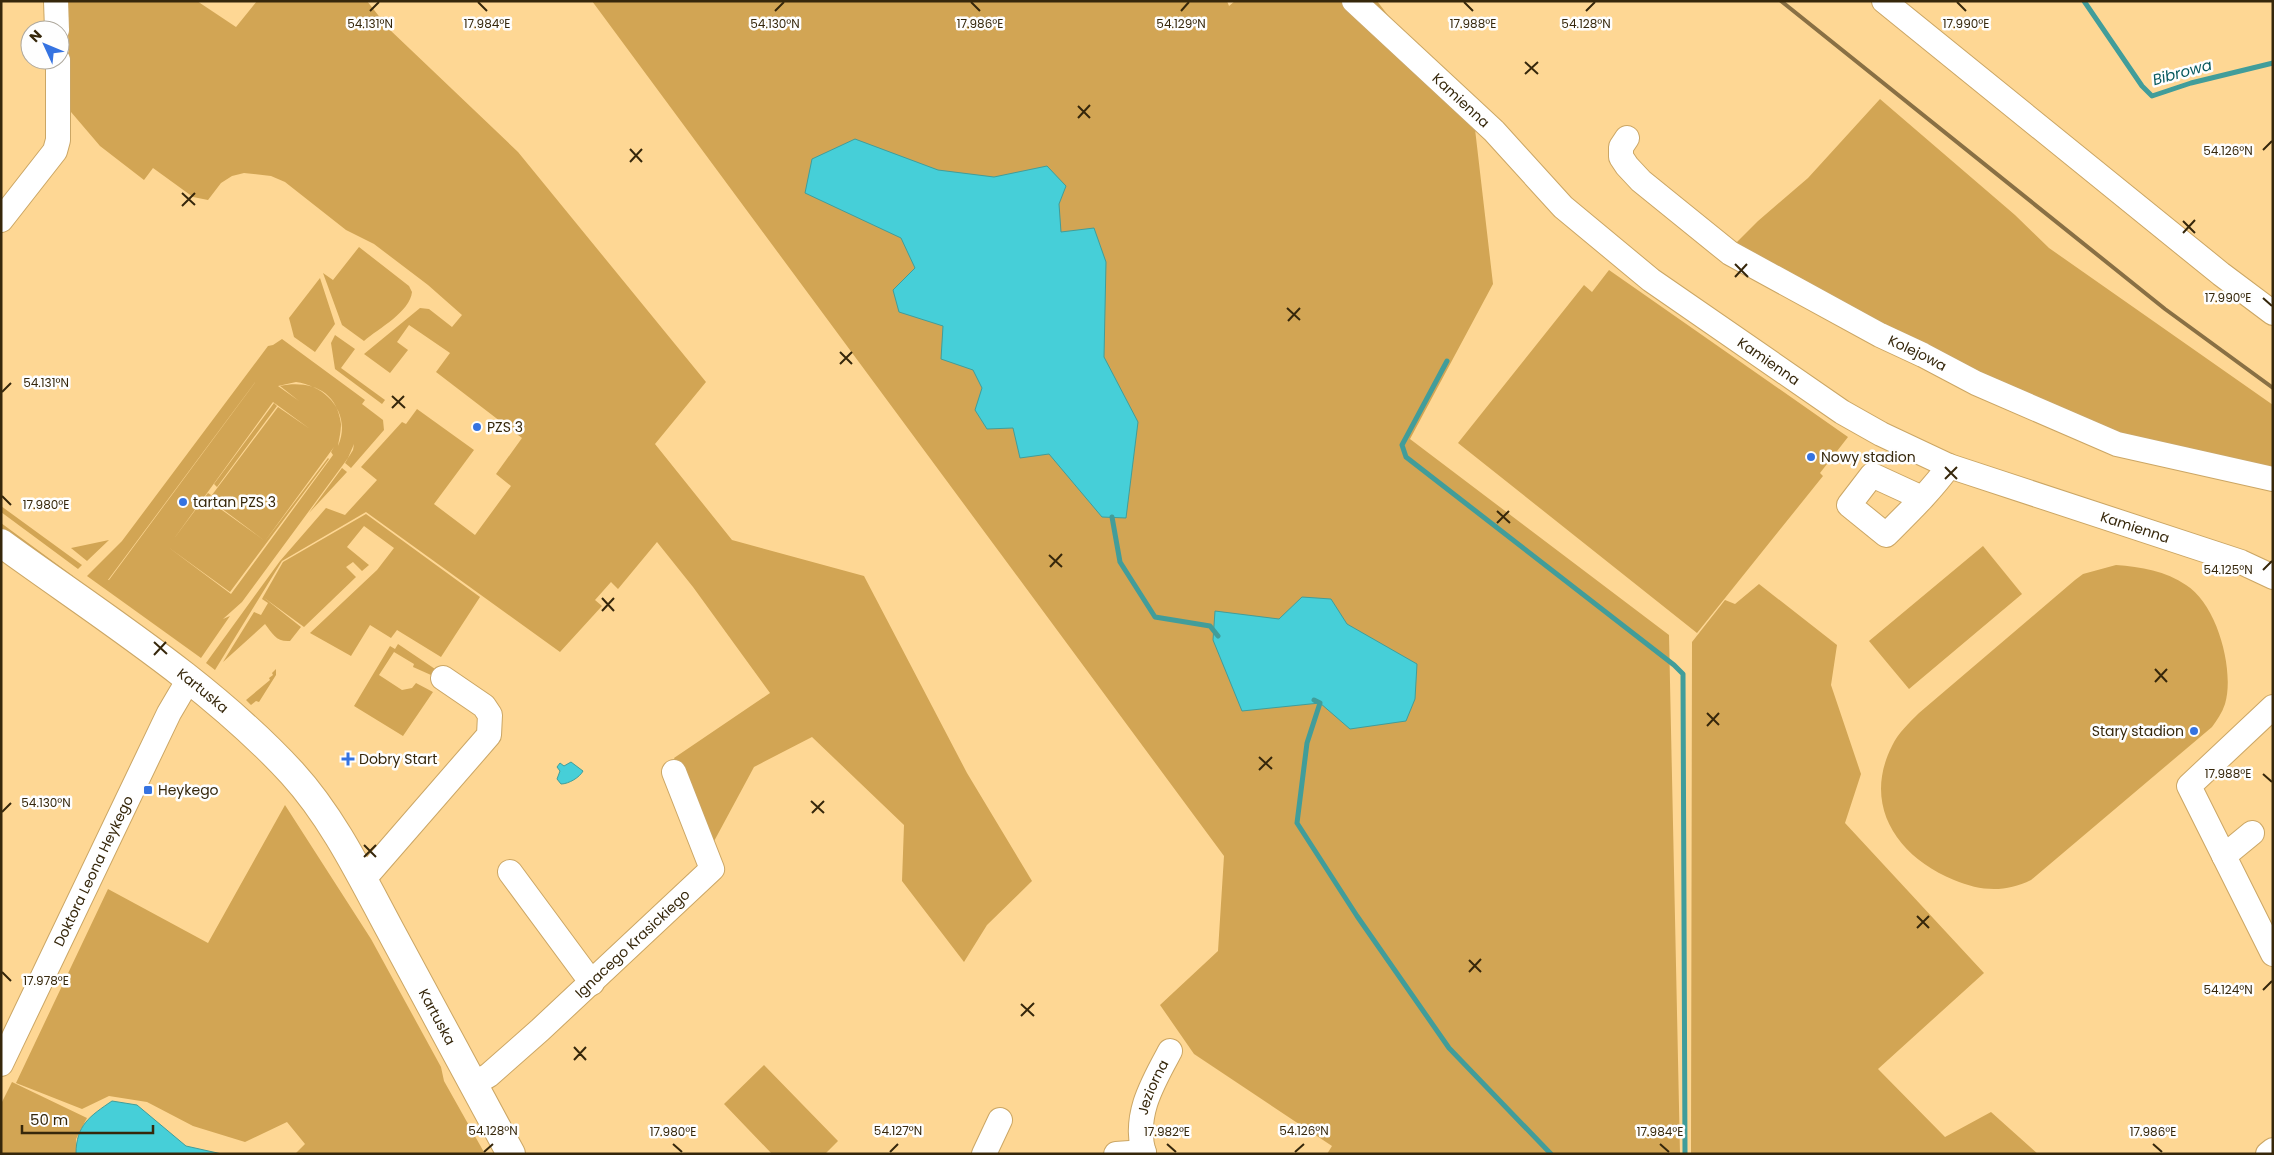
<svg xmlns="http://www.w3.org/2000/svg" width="2274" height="1155" font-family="Poppins,sans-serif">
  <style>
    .green { fill: #d2a554; fill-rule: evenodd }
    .water { fill: #46cfd8; stroke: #419d9a }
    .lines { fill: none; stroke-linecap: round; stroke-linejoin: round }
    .stream { stroke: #419d9a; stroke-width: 5 }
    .minor-casing { stroke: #cba664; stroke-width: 26 }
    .major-casing { stroke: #cba664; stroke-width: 30 }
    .minor { stroke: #fff; stroke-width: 24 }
    .major { stroke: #fff; stroke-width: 28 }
    .rail { stroke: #897044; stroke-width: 4 }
    .ticks { fill: none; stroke: #36270b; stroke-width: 2 }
    .poi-dot { fill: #3573e1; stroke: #fefefe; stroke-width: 2 }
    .labels { text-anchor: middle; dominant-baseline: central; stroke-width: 5; stroke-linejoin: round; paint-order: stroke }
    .street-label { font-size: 14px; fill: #36270b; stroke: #fefefe }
    .poi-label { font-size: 14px; fill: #36270b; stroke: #fefefe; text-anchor: start }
    .water-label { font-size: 15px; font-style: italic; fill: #07595e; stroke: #fefefe }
    .ticks-label { font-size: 12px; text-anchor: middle; fill: #36270b; stroke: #fefefe; stroke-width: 5; stroke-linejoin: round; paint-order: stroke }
  </style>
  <rect width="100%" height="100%" fill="#fed794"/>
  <path class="green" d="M67,1H197L236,27L257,1H367L389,29L518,152L706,382L655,444L732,540L864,576L967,773L1032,881L987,925L964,962L902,881L904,825L812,737L754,767L712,845L674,758L770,693L693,587L657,542L618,589L611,582L595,600L602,606L560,652L366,512L282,561L215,670L206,663L280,561L326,508L345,515L377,480L361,467L402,422L406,424L417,409L474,450L434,504L475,535L511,486L496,474L522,438L436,372L450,353L409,325L397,342L408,350L390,373L364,354L420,308L429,309L452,327L462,315L428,285L374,244L346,230L285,182L271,176L244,173L232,176L221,183L208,200L193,197L153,168L144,180L100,146L71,112Z
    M592,1H1227L1229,6L1235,1H1377L1475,129L1493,284L1410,439L1669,635L1680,1154H1327L1332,1146L1194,1054L1160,1005L1218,951L1224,856Z
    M1880,99L2015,215L2049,248L2273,405V474L2079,423L1732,247L1758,221L1808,178Z
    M359,247L409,286L412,292C410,312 379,328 364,341L342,325L323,273L333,280Z
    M1609,270L1848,437L1820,473L1823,476L1697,633L1458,443L1584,285L1592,292Z
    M320,278L335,324L315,352L294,337L289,318Z
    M335,335L355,349L341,368L385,400L382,404L335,369L331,343Z
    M282,339L365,400L362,404L383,420L384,430L351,468L345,463L353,450L354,444L348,458L242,602L223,619L230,616L201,658L87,576L122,541L268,346L273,345ZM282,346L109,580H108ZM296,382C327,386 352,414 338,446C339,440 341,431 341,424C337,390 309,380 280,386L299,401L278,386ZM273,402L310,429L278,407L209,499L265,541L208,500L211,495L208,493L173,540ZM334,447L331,452L333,455L231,594L168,547L230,592L329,459L328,458L265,541Z
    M274,403L277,406L217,487L214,484Z
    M342,468L347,472L309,513Z
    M1,506L82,565L78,569L1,512Z
    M366,514L480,597L441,657L397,630L391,638L370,625L351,656L310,633L377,570L394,548L364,526L347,547L369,565L362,571L353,562L346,567L356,577L304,627L263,597L283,562Z
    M1,523L73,576L72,578L1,531Z
    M109,540L87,561L71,548Z
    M1983,546L2022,594L1909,689L1869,641Z
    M2116,565C2141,567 2166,571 2186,585C2217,604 2235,670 2225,704C2222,713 2217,720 2212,727L2031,880C2005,893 1980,891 1954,880C1897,857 1862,805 1892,746C1898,733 1909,723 1919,713L2075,580L2083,574Z
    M1759,584L1837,645L1831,685L1861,774L1845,823L1984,973L1878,1069L1945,1137L1991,1112L2038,1154H1691L1692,642L1725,600L1735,604Z
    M263,597L301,627L290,641C276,642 273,634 265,624L223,662L254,612L261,615L268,603L262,599Z
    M398,644L435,669L431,675L413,667L414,664L394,652L379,675L402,690L412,688L416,683L433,692L403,736L354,706L390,646L395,649Z
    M276,669V675L259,702L256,701L251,705L246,700L270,680L269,678L273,675L272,673Z
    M285,805L371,939L441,1067L444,1081L485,1154H295L305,1144L287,1122L245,1142L193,1126L147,1102L109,1096L82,1109L16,1083L108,889L208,943Z
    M764,1065L838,1141L825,1154H772L724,1104Z
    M12,1082L87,1118L76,1139V1154H1V1104Z"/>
  <path class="water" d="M855,139L938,170L994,177L1047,166L1066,186L1059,204L1061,232L1094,228L1106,262L1104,357L1138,422L1126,518L1102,517L1049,454L1020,458L1013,428L987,429L975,410L982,388L973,370L941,359L943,326L899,312L893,290L915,268L901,238L805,193L812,159Z
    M1302,597L1331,599L1347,624L1417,664L1415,699L1406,721L1350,729L1320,703L1242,711L1213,640L1215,611L1279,619Z
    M571,762L583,771C580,777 569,784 561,784L557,779L560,771L557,767L560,763L564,766Z
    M112,1101L137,1105L186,1146L222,1154H76C76,1125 90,1116 112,1101Z"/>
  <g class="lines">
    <path class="stream" d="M2084,1L2142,86L2152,96L2191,83L2273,63
      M1447,361L1402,445L1406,457L1674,665L1683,674L1685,1154
      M1112,517L1120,562L1155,617L1210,626L1218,636
      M1314,700L1320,703L1307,743L1297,823L1357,916L1449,1048L1551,1154"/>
    <defs>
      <g id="minor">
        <path d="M56,1L57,30"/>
        <path id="s1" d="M1354,1L1494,131L1563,207L1651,280L1842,412L1881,434L1949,466L2241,562L2273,577"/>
        <path d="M1884,1L2221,274L2273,313"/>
        <path id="s2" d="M1627,138L1621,147V157L1627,166L1641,181L1730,253L1880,335L1923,355L1976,383L2117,444L2273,479"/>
        <path d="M1,220L55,151L58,140V60"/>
        <path d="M1922,498L1872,475L1849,505L1886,535C1908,513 1931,491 1949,466"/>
        <path d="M2273,707L2189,786L2273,954"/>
        <path d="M2224,856L2252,833"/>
        <path d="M510,872L592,983"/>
        <path d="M363,880L489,735L490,715L484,706L443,678"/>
        <path id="s3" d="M1,1064L169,713L189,679"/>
        <path id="s4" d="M474,1084L489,1075L540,1030L712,869L674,772"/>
        <path d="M984,1154L1000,1120"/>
        <path d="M1116,1154L1144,1152"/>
        <path id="s5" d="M1144,1154C1133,1116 1152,1084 1170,1051"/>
        <path d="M2268,1154L2273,1150"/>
      </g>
      <g id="major">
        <path id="s6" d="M1,543C100,615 209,683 292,773C333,818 360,874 389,928C430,1003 470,1079 511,1154"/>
      </g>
    </defs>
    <use href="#minor" class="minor-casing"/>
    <use href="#major" class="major-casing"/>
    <use href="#minor" class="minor"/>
    <use href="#major" class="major"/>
    <path class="rail" d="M1781,1L2165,309L2273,388"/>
  </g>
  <path class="ticks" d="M478,2L487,11M971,2L980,11M1464,2L1473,11M1957,2L1966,11M370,11L379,2M775,11L784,2M1181,11L1189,2M1586,11L1595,2M1525,62L1538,74M1525,74L1538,62M1078,106L1090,118M1078,118L1090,105M630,149L642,162M2263,150L2272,141M630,162L642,149M182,193L195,205M182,206L195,193M2183,221L2195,233M2183,233L2195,220M1735,264L1748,277M1735,277L1747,264M2263,298L2272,306M1287,308L1300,320M1288,321L1300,308M840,352L852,364M840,364L852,352M2,392L11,383M392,396L405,408M392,408L404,396M1945,467L1957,479M1945,479L1957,467M2,496L11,505M1497,511L1510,523M1497,523L1509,511M1049,555L1062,567M1050,567L1062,554M2263,570L2272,561M602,598L614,611M602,611L614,598M154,642L167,654M154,655L166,642M2155,669L2167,682M2155,682L2167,669M1707,713L1719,725M1707,726L1719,713M1259,757L1272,769M1259,770L1272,757M2263,774L2272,782M811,801L824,813M2,812L11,803M812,813L824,801M364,845L376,857M364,857L376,845M1917,916L1929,928M1917,928L1929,916M1469,960L1481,972M2,972L11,981M1469,972L1481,959M2263,990L2272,981M1021,1004L1034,1016M1021,1016L1034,1003M574,1047L586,1060M574,1060L586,1047M673,1144L682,1152M1167,1144L1176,1152M1660,1144L1669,1152M2153,1144L2162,1152M484,1152L493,1144M890,1152L898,1144M1295,1152L1304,1144"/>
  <g class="poi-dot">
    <circle cx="477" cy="427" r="5"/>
    <circle cx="1811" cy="457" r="5"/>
    <circle cx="183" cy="502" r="5"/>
    <circle cx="2194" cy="731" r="5"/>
    <path d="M345.5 751.5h5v5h5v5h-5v5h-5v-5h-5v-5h5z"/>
    <rect x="143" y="785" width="10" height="10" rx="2.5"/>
  </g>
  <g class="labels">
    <g class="street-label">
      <text stroke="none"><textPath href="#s1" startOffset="146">Kamienna</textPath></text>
      <text stroke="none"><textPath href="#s2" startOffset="379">Kolejowa</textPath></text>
      <text stroke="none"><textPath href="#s1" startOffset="551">Kamienna</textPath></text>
      <text stroke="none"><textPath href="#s1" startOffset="956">Kamienna</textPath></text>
      <text stroke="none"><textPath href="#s6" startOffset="250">Kartuska</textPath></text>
      <text stroke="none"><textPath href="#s3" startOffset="214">Doktora Leona Heykego</textPath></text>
      <text stroke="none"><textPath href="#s4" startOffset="212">Ignacego Krasickiego</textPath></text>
      <text stroke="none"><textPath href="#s6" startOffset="656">Kartuska</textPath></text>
      <text stroke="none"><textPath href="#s5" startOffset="69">Jeziorna</textPath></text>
    </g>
    <g class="poi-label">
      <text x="487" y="427">PZS 3</text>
      <text x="1821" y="457">Nowy stadion</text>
      <text x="193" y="502">tartan PZS 3</text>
      <text x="2184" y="731" text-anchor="end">Stary stadion</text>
      <text x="359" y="759">Dobry Start</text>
      <text x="158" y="790">Heykego</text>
    </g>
    <g class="water-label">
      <text transform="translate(2182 72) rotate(-15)">Bibrowa</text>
    </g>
  </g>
  <g class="ticks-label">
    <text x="487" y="28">17.984°E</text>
    <text x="980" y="28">17.986°E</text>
    <text x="1473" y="28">17.988°E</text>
    <text x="1966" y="28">17.990°E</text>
    <text x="370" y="28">54.131°N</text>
    <text x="775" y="28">54.130°N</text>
    <text x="1181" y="28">54.129°N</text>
    <text x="1586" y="28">54.128°N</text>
    <text x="2228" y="155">54.126°N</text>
    <text x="2228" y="302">17.990°E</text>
    <text x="46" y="387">54.131°N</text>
    <text x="46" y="509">17.980°E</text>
    <text x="2228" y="574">54.125°N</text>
    <text x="2228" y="778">17.988°E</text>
    <text x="46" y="807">54.130°N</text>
    <text x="46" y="985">17.978°E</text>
    <text x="2228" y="994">54.124°N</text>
    <text x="493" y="1135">54.128°N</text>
    <text x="898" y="1135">54.127°N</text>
    <text x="1304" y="1135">54.126°N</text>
    <text x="673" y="1136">17.980°E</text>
    <text x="1167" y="1136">17.982°E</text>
    <text x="1660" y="1136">17.984°E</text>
    <text x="2153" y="1136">17.986°E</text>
  </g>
  <rect width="2274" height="1155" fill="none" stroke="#36270b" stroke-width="5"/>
  <g transform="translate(45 45) rotate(314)"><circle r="24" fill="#fefefe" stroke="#aea89d"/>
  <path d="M0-4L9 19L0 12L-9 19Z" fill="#3573e1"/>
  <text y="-8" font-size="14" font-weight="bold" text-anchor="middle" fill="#36270b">N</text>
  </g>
  <path d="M22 1125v8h131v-8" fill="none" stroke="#36270b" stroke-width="2.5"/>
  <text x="30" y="1125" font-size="15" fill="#36270b" stroke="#fefefe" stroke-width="4" paint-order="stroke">50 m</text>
</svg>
